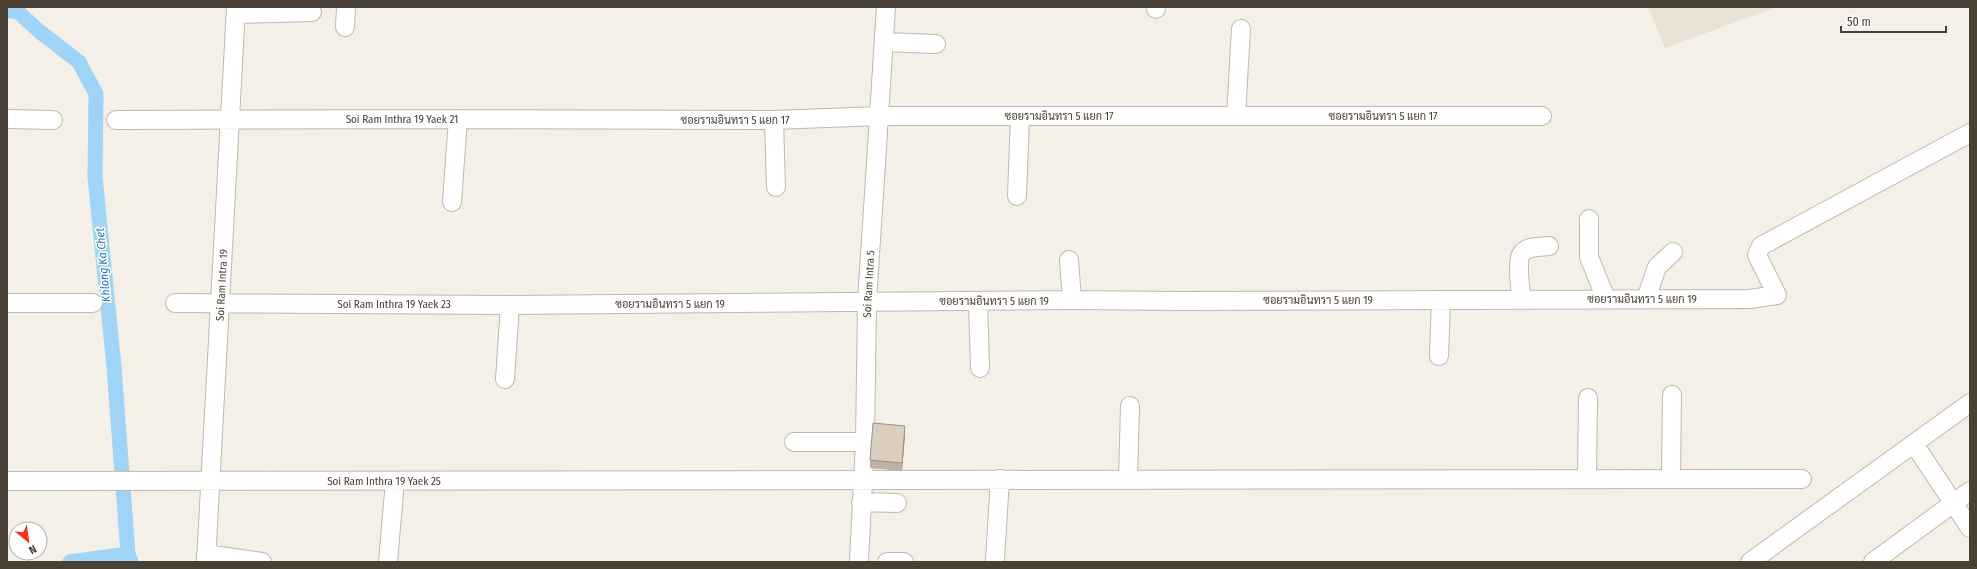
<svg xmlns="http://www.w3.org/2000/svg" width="1977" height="569" font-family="'Fira Sans Condensed',Sarabun,sans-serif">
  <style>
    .residential { fill: #e9e2d5 }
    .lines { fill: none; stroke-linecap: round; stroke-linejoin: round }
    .canal { stroke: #9fd4f6; stroke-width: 15 }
    .minor-casing { stroke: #c1b8a9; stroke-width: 20 }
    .minor { stroke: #fff; stroke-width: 18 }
    .wall { fill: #bbb2a3 }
    .shaded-wall { fill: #999185 }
    .building { fill: #dacfbe; stroke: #999185 }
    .labels { text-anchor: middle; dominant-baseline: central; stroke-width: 3; stroke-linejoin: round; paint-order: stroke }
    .street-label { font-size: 11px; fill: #484035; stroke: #fff }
    .water-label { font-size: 12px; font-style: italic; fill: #257bb4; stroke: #fff }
  </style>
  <rect width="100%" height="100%" fill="#f5f0e7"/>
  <path class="residential" d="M1648,7H1777L1665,48Z"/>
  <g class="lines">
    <path class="canal" d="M7,11H17L39,31L79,62L96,94L95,177L114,367L128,554L131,562
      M70,562L128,554"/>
    <defs>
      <path id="minor" d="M1156,9V7
        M236,14L312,12
        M345,27L346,7
        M884,42L936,44
        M1236,116L1241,29
        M7,119L53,120
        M116,120L458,119L774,120L880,116H1542
        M774,120L776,187
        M1017,196L1020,116
        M452,202L458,119
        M1589,219V257L1606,299
        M1069,260L1072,300
        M1646,299L1657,267L1673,252
        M1521,300C1521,290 1516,260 1522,253C1528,246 1541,247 1549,246
        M978,302L980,368
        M7,303H93
        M175,303L510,305L1072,300L1181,301L1750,299L1777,295L1757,255L1761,246L1970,133
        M1439,356L1441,300
        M505,379L510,305
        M794,442H865
        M1914,444L1970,528
        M1587,478L1588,398
        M1671,478L1672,395
        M1128,479L1130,406
        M7,481L1802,479
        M861,502L897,503
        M206,554L262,562
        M995,560L1000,479
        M206,562L236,7
        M388,562L395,481
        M859,562L865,442L867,302L886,7
        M887,562H904
        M1750,562L1970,403
        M1873,562L1970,491"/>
    </defs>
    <use href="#minor" class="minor-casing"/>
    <use href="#minor" class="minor"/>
  </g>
  <path class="wall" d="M905,434L902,471L870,468V460Z"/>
  <path class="shaded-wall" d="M905,426V434L902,471V463Z"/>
  <path class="building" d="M873,423L905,426L902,463L870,460Z"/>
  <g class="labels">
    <g class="street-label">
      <text x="1059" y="116">ซอยรามอินทรา 5 แยก 17</text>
      <text x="1383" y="116">ซอยรามอินทรา 5 แยก 17</text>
      <text x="402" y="119">Soi Ram Inthra 19 Yaek 21</text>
      <text x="735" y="120">ซอยรามอินทรา 5 แยก 17</text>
      <text transform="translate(869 284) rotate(-87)">Soi Ram Intra 5</text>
      <text transform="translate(222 285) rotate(-87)">Soi Ram Intra 19</text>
      <text x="1642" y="299">ซอยรามอินทรา 5 แยก 19</text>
      <text x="1318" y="300">ซอยรามอินทรา 5 แยก 19</text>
      <text x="994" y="301">ซอยรามอินทรา 5 แยก 19</text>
      <text x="394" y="304">Soi Ram Inthra 19 Yaek 23</text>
      <text x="670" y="304">ซอยรามอินทรา 5 แยก 19</text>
      <text x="384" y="481">Soi Ram Inthra 19 Yaek 25</text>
    </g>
    <g class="water-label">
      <text transform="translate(103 265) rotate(-95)">Khlong Ka Chet</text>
    </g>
  </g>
  <rect width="1977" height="569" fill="none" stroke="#484035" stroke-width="16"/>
  <g transform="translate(28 541) rotate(151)"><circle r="19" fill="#ffffff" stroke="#b6b3ae"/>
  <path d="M0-3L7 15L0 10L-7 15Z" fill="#ff3114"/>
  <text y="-6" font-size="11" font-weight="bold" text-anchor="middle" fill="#484035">N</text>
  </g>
  <path d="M1841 26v6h105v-6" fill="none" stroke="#484035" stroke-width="2"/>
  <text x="1847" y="26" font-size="12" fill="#484035" stroke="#ffffff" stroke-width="3" paint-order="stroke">50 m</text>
</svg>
